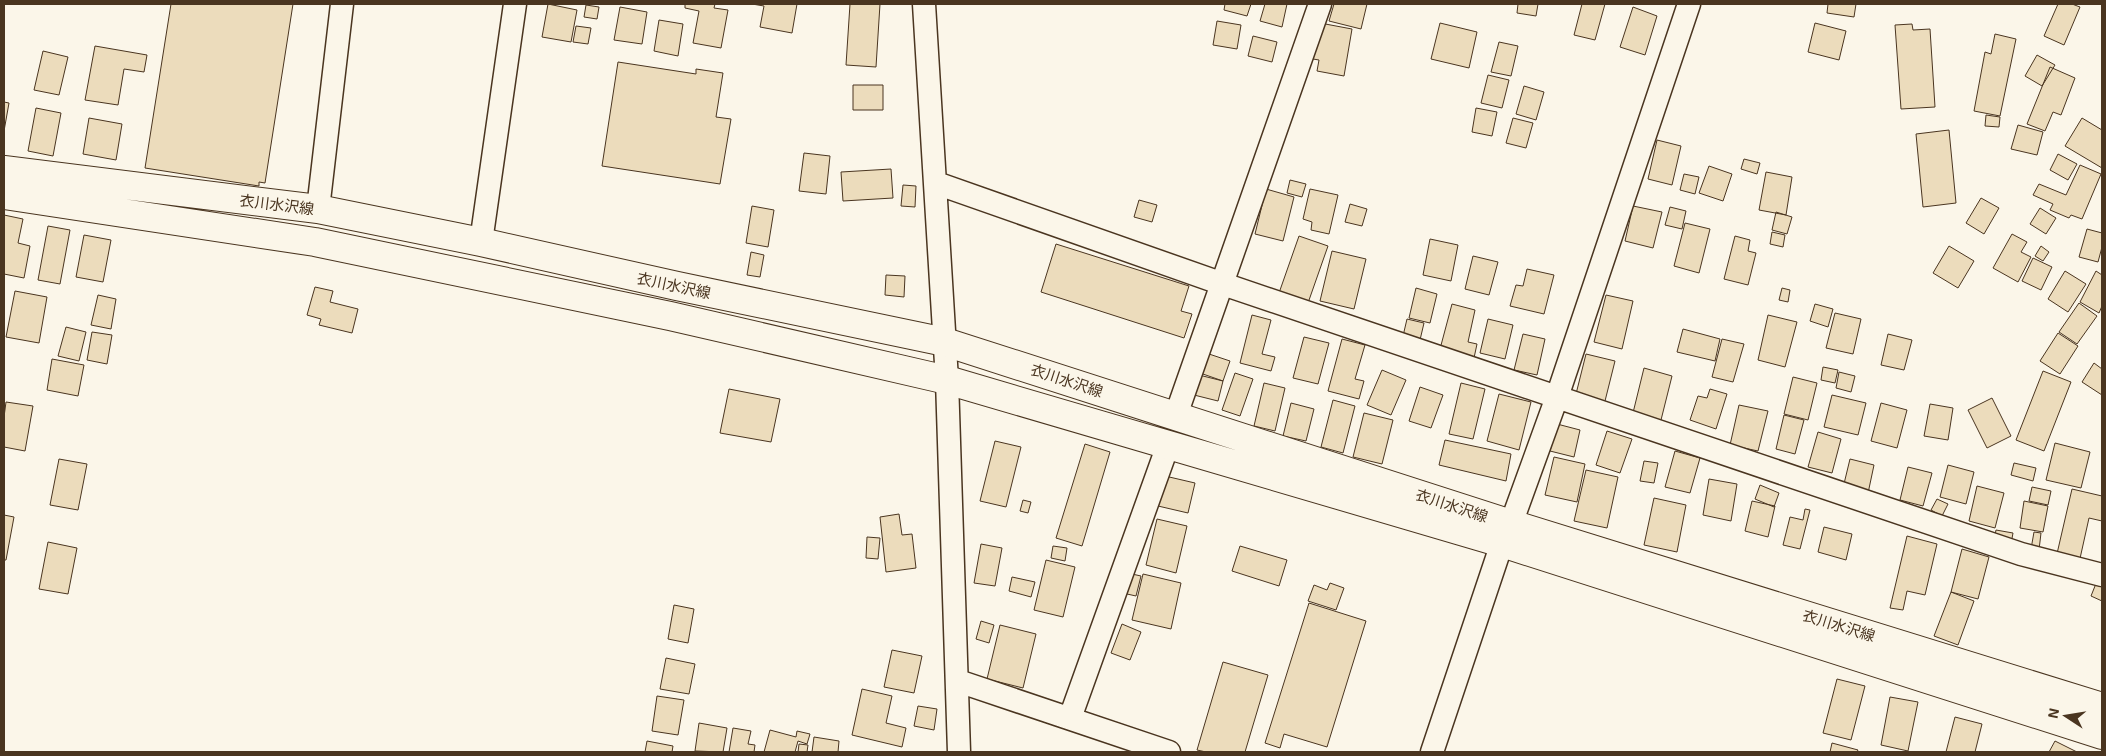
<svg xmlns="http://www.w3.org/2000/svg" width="2106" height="756" font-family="'Exo 2','Noto Sans JP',sans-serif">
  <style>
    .building { fill: #ecdcbc; stroke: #4a3520 }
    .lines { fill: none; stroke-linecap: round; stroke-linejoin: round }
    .minor-casing { stroke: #4a3520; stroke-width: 25 }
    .major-casing { stroke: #4a3520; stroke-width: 30 }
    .minor { stroke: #fbf6e9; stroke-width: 22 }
    .major { stroke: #fbf6e9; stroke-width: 28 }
    .labels { text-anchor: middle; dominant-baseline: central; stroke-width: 4; stroke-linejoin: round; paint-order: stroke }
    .street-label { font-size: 15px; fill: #4a3520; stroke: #fbf6e9 }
  </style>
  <rect width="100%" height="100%" fill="#fbf6e9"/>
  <path class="building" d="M171,4H293L265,183L259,182V186L145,168Z
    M548,4L577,10L571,42L542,37Z
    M685,4H715L714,8L728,10L721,48L693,43L699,11L685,8Z
    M752,4H797L792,33L760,27L764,6Z
    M850,4H880L876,67L846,65Z
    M1225,4H1251L1247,16L1224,10Z
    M1265,4H1287L1282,27L1260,21Z
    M1334,4H1367L1361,29L1329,21Z
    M1518,4H1538L1536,16L1517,13Z
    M1582,4H1605L1595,40L1574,35Z
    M1828,4H1856L1854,17L1827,13Z
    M2058,4H2072L2080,7L2064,45L2044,36Z
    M586,5L599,7L597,19L584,17Z
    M620,7L647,12L642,44L614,40Z
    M1633,7L1657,16L1645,55L1620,47Z
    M659,20L683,24L678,56L654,51Z
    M1217,21L1241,25L1237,49L1213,45Z
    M1320,23L1352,29L1344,76L1317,71L1319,60L1313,59Z
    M1440,23L1477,32L1469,68L1431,59Z
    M1815,23L1846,31L1839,60L1808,52Z
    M1912,24L1913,30L1930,29L1935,107L1901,109L1895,25Z
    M576,26L591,28L588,44L573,42Z
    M1995,34L2016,39L2000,116L1974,111L1985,52L1991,54Z
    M1253,36L1277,42L1272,62L1248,56Z
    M1499,42L1518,46L1511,76L1491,72Z
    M95,46L147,55L144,72L124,69L118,105L85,100Z
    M43,51L68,57L59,95L34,90Z
    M2037,55L2055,65L2042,86L2025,76Z
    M618,62L696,74V69L723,73L716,117L731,119L720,184L602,166Z
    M2050,67L2075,78L2061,115L2053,112L2045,131L2027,124Z
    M1488,75L1509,80L1502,108L1481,103Z
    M853,85H883V110H853Z
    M1524,86L1544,92L1536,120L1516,114Z
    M4,102L9,103L4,131Z
    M36,108L61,113L53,156L28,151Z
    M1476,108L1497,112L1492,136L1472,132Z
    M1986,115L2000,117L1999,127L1985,126Z
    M89,118L122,124L116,160L83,154Z
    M1513,118L1533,123L1526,148L1506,143Z
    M2082,118L2102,130V168L2065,146Z
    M2018,125L2043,132L2037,155L2011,149Z
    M1949,130L1956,203L1923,207L1916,134Z
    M1657,140L1681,146L1672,185L1648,179Z
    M804,153L830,156L826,194L799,191Z
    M2058,154L2077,164L2068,180L2050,170Z
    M1744,159L1760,163L1757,174L1741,169Z
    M2080,165L2101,174L2082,219L2071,215L2069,218L2050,210L2053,204L2033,195L2039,184L2066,195Z
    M1709,166L1732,174L1723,201L1699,193Z
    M891,169L893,198L843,201L841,172Z
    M1766,172L1792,177L1786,215L1759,210Z
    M1684,174L1699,177L1695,194L1680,190Z
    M1290,180L1306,184L1302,197L1287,193Z
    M903,185L916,186L915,207L901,206Z
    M1266,189L1294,197L1283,241L1255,234Z
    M1310,189L1338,195L1329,234L1311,230L1312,222L1303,219Z
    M1981,198L1999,208L1984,234L1966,223Z
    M1139,200L1157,205L1152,222L1134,217Z
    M1350,204L1367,209L1362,226L1345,222Z
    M752,206L774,210L768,247L746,243Z
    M1633,206L1662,212L1653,248L1625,241Z
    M1670,207L1686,211L1682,229L1665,225Z
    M2040,208L2056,218L2046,234L2030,224Z
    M1776,212L1792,217L1787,234L1772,230Z
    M4,215L23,219L18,243L30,246L24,278L4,274Z
    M1685,223L1710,229L1699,273L1674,266Z
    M48,226L70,230L60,284L38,280Z
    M2087,229L2102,233V247L2098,262L2079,257Z
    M1772,232L1785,235L1783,247L1770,244Z
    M2012,234L2027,242L2021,252L2031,257L2018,282L1993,268Z
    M84,235L111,240L103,282L76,277Z
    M1299,236L1328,246L1308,303L1279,293Z
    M1735,236L1750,240L1748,251L1756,253L1748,285L1724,279Z
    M1430,239L1458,245L1451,281L1423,275Z
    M1056,244L1189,286L1181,311L1192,314L1184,338L1041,292Z
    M1949,246L1974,261L1958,288L1933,273Z
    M2041,246L2049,252L2043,261L2035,256Z
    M1332,251L1366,259L1354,309L1320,301Z
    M751,252L764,255L760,277L747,275Z
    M1473,256L1498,262L1489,295L1465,289Z
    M2033,258L2052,267L2041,290L2022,281Z
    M1527,269L1554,275L1544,314L1510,306L1516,285L1523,286Z
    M2065,271L2086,284L2068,312L2048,299Z
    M2096,271L2102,275V306L2099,313L2080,302Z
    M886,275L905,276L904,297L885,295Z
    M315,287L333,291L330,302L358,309L352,333L319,325L321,319L307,315Z
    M1416,288L1437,294L1430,323L1409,318Z
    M1782,288L1790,290L1788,302L1779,300Z
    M15,291L47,297L39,343L6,337Z
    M98,295L116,299L111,329L91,325Z
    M1606,295L1633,301L1622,349L1594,342Z
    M2079,303L2097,316L2077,344L2059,332Z
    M1452,304L1475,310L1468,342L1477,344L1474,358L1440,349Z
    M1815,304L1833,309L1828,327L1810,321Z
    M1835,313L1861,319L1853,354L1826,348Z
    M1252,315L1271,320L1262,354L1275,357L1271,371L1240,363Z
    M1768,315L1797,322L1785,367L1758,360Z
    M1407,319L1424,323L1420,340L1403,336Z
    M1488,319L1513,325L1505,359L1480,353Z
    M66,327L86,332L79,361L58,356Z
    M1683,329L1720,339L1715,361L1677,352Z
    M92,332L112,335L107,364L87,360Z
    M2058,333L2078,346L2060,374L2040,361Z
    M1523,334L1545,339L1537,375L1514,370Z
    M1888,334L1912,340L1904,370L1881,365Z
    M1304,337L1329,343L1318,384L1293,378Z
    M1342,339L1365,345L1355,379L1364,381L1359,399L1328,391Z
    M1722,339L1744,344L1733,382L1712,377Z
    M1206,353L1230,361L1223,381L1200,373Z
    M1586,354L1615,361L1603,409L1574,402Z
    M52,359L84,365L78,396L47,390Z
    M2094,363L2102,369V395L2082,382Z
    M1823,367L1838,370L1835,383L1821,380Z
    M1644,368L1672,376L1659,428L1631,421Z
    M1382,370L1406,380L1391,415L1367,405Z
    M2043,371L2071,382L2044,451L2016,440Z
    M1839,372L1855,376L1851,392L1836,388Z
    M1235,373L1253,379L1240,416L1222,410Z
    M1199,375L1223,381L1218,401L1194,395Z
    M1793,377L1817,383L1808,420L1784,414Z
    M1264,383L1285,388L1275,431L1254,426Z
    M1461,383L1485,389L1473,439L1449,434Z
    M1420,387L1443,395L1431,428L1409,421Z
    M729,389L780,399L771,442L720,433Z
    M1710,389L1727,394L1716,429L1690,420L1698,396L1707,398Z
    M1499,394L1531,402L1519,450L1487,441Z
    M1832,395L1866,403L1858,435L1824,427Z
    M1992,398L2011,436L1987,448L1968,410Z
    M1333,400L1355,406L1343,453L1321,447Z
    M6,402L33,406L25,451L4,447V417Z
    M1291,403L1314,409L1306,441L1283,436Z
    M1881,403L1907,410L1897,448L1871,441Z
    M1930,404L1953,408L1948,440L1924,436Z
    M1739,405L1768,411L1758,451L1730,445Z
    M1364,413L1393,420L1382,464L1353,457Z
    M1784,415L1804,420L1795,454L1776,449Z
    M1557,424L1580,430L1574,457L1550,451Z
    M1607,431L1632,439L1620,473L1596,465Z
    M1818,432L1841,439L1832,473L1808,467Z
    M1445,440L1511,454L1506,481L1439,465Z
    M995,441L1021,447L1006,507L980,501Z
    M2055,443L2090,452L2081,488L2046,480Z
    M1085,444L1110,452L1082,546L1056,538Z
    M1675,451L1700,458L1690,493L1665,487Z
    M1554,457L1585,464L1577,502L1545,495Z
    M59,459L87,464L78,510L50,505Z
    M1850,459L1874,465L1867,498L1842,492Z
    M1644,461L1658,463L1654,483L1640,481Z
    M2014,463L2036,468L2033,481L2011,475Z
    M1948,465L1974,472L1966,504L1940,497Z
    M1908,467L1932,473L1923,506L1900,500Z
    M1586,470L1618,477L1607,528L1574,521Z
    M1165,476L1195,483L1188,513L1158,506Z
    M1709,479L1737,484L1731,521L1703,515Z
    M1760,485L1779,493L1774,507L1755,499Z
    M1977,486L2004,493L1995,528L1969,521Z
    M2032,487L2051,491L2048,505L2029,501Z
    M2072,489L2102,496V521L2089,518L2079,563L2056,558Z
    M1654,498L1686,505L1677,552L1644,545Z
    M1937,499L1948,504L1942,516L1931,510Z
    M1023,500L1031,502L1028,513L1020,511Z
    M1752,501L1775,506L1768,537L1745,531Z
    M2024,501L2048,506L2043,532L2020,528Z
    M1805,509L1810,510L1800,549L1783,545L1790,517L1803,520Z
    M899,514L902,535L912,534L916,568L886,572L880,517Z
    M4,515L14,517L6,560H4Z
    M1157,519L1187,526L1176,573L1146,565Z
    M1824,527L1852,534L1846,560L1818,552Z
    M1996,530L2013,533L2011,544L1994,540Z
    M2034,532L2041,533L2039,550L2031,549Z
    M1907,536L1937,544L1925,595L1907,591L1903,610L1890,608Z
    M867,537L880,538L878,559L866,558Z
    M48,542L77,548L68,594L39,589Z
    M981,544L1002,548L995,586L974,583Z
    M1053,546L1067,548L1065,561L1051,558Z
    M1240,546L1287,560L1279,586L1232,571Z
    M1962,549L1989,557L1978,599L1951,592Z
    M1046,560L1075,567L1063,617L1034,610Z
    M1132,574L1141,576L1136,596L1127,594Z
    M1143,574L1181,583L1171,629L1132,620Z
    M1012,577L1035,582L1031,597L1009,591Z
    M2097,581L2102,583V601L2091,596Z
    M1330,583L1344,588L1336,610L1308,601L1314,585L1327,590Z
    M1951,592L1974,601L1958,645L1934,636Z
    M1309,603L1366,621L1327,747L1284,734L1280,748L1265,743Z
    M674,605L694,609L688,643L668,639Z
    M981,621L994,625L989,643L976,639Z
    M1122,624L1141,632L1130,660L1111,653Z
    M1000,625L1036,634L1023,688L987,679Z
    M892,650L922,656L914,693L884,687Z
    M666,658L695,664L689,694L660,689Z
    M1223,662L1268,675L1245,752H1206L1197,750Z
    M1837,679L1865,686L1851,740L1823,733Z
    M862,689L892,696L886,723L906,728L902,747L852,735Z
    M657,696L684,700L678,735L652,731Z
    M1890,697L1918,702L1908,751L1881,745Z
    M918,706L937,709L934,730L914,726Z
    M1955,717L1982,724L1975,752H1946Z
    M699,723L727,728L723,752L695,751Z
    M733,728L751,731L748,744L755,745L754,752H729Z
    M770,730L796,737L797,731L810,734L807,744L798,741L795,752H764Z
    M814,737L839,741L838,752H812Z
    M647,741L673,746L672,752H645Z
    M2055,741L2077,752H2049Z
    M1832,743L1858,750L1857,752H1830Z
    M799,744L808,745L807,752H798Z"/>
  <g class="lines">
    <defs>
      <path id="minor" d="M924,4L947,380L959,752
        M936,183L1223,284L2021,554L2102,575
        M318,209L342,4
        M481,242L515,4
        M1176,415L1320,4
        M958,681L1169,752
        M1070,718L1168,445
        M1432,752L1502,543L1511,524L1557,397L1689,4"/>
      <path id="major" d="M4,170L318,209L481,242L677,286L945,342L1511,524L2102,707
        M4,195L315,242L670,316L947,380L1502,543L2102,735"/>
    </defs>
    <use href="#minor" class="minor-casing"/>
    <use href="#major" class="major-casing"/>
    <use href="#minor" class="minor"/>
    <use href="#major" class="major"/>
  </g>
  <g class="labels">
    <g class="street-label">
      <text transform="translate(277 204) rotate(7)">衣川水沢線</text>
      <text transform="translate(674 285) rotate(12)">衣川水沢線</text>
      <text transform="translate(1067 380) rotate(18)">衣川水沢線</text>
      <text transform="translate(1452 505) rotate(18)">衣川水沢線</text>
      <text transform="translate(1839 625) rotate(17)">衣川水沢線</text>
    </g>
  </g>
  <rect width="2106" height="756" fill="none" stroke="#4a3520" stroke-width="10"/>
  <g transform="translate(2066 716) rotate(282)" stroke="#fbf6e9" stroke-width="4" paint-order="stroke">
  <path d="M0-4L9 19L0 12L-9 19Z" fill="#4a3520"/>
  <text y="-8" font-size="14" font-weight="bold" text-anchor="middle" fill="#4a3520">N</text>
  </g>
</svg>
